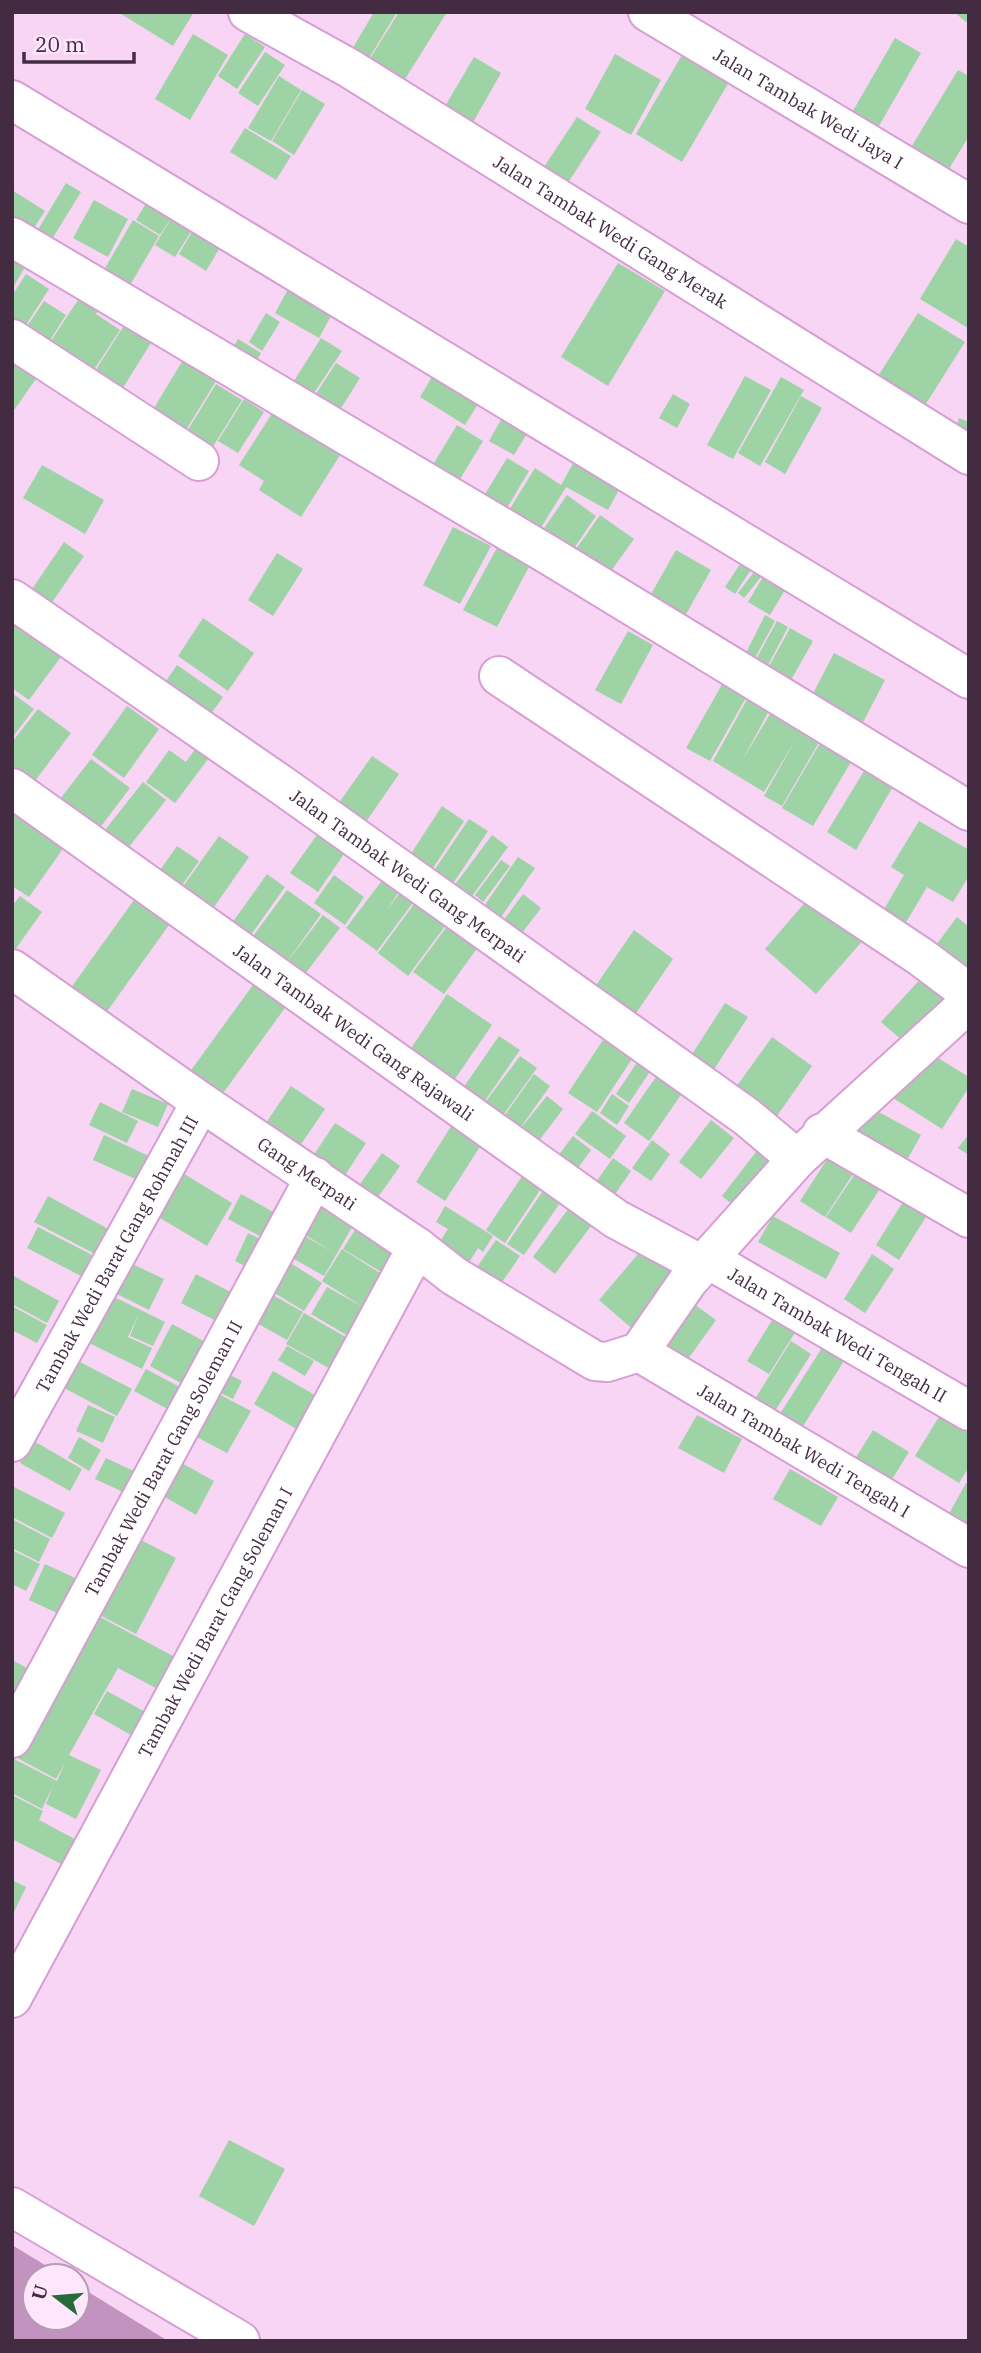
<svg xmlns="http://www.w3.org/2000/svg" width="981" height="2353" font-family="'IBM Plex Serif',serif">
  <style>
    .water { fill: #c393c0 }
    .building { fill: #9dd3a5 }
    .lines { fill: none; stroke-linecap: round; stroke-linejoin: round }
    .minor-casing { stroke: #d79ed4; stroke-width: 42 }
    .tertiary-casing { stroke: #d79ed4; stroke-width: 42 }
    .minor { stroke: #fff; stroke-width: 38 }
    .tertiary { stroke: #fff; stroke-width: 38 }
    .labels { text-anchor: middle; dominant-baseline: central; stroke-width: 5; stroke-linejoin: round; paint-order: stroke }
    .street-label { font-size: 18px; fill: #432c42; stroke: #fee6fc }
  </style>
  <rect width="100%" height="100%" fill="#f8d4f5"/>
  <path class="water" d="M12,2245L63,2276H35V2318H77V2285L168,2341H12Z"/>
  <path class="building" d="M118,12H194L173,46Z
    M374,12H397L368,60L351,51Z
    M399,12H447L402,84L368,62Z
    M954,12H969V19L966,22Z
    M193,34L228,55L190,120L155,99Z
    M245,34L265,47L237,89L218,76Z
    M895,38L921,53L872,138L846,123Z
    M265,52L285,65L258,106L238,93Z
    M615,54L661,80L631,135L585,109Z
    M682,55L729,82L682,162L636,134Z
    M474,57L501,73L468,131L440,115Z
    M958,70L969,76V136L941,182L904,159Z
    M279,76L301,90L271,141L248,128Z
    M302,90L325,104L294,155L272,141Z
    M577,117L601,132L560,195L536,179Z
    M245,128L291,156L276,180L230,152Z
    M66,183L81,192L47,247L33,238Z
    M12,190L45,211L26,240L12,232Z
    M154,190L200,217L175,257L155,245L177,209L160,235L136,220Z
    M94,200L128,219L108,257L73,238Z
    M133,220L159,236L123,297L97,282Z
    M197,223L225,239L206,271L179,254Z
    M956,239L969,247L968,328L920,299Z
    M12,254L28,262L12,289Z
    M618,263L665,291L608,386L561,357Z
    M26,274L49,289L24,328L12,320V296Z
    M292,282L336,307L319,338L275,313Z
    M80,297L99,309L96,314L120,330L85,383L43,353Z
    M44,301L66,315L42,353L19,338Z
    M266,313L280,322L262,351L249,342Z
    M918,313L965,342L917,418L870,389Z
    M127,321L154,338L116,399L88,382Z
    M321,338L342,351L306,405L287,392Z
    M238,339L261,353L248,374L226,360Z
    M12,358L38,376L12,413Z
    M183,360L216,381L181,438L148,418Z
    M336,363L360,378L338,413L314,397Z
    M438,367L483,396L465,425L420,397Z
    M745,376L771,390L733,459L707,445Z
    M781,377L804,390L760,466L738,453Z
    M216,384L242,400L209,453L183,438Z
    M673,394L690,404L677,428L659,418Z
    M801,396L822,408L785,474L765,462Z
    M244,399L264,412L238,453L218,441Z
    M506,411L531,427L514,455L489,441Z
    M273,412L342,452L301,517L259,490L264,481L239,465Z
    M959,418L969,422V433L953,435Z
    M457,425L483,441L457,484L431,468Z
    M580,451L626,477L608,510L566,487L534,539L503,520L535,468L561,485Z
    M507,458L529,471L498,523L476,509Z
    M42,465L104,500L85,534L23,498Z
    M567,495L596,516L568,557L538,537Z
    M600,515L634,539L601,585L567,562Z
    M453,527L491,546L460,604L423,585Z
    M64,542L84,556L44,614L24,601Z
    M498,546L531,563L497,627L463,610Z
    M676,550L711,570L677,630L642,610Z
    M277,553L303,569L273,616L248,600Z
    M744,558L754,565L735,594L725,587Z
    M761,563L768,568L744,598L738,593Z
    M766,572L788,585L770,615L748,602Z
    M12,610L66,650L29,700L12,688Z
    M765,615L775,621L755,658L746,653Z
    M203,618L254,653L228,691L178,656Z
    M777,621L788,627L765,671L753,665Z
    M790,628L813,641L782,696L760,683Z
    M628,631L653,645L621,704L595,690Z
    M834,653L885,680L858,732L807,705Z
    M177,665L223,697L205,722L159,691Z
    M724,681L748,694L710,761L686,748Z
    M12,693L34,709L12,738Z
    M749,696L771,707L742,761L773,709L822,737L782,806L764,796L796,739L764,792L713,761Z
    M127,706L159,729L124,778L92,755Z
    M38,709L71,733L29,789L12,776V742Z
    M823,738L854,757L813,826L782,808Z
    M198,745L211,755L175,803L146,782L169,750L186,762Z
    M372,756L399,774L361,829L334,810Z
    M91,759L130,788L99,829L60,799Z
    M867,766L895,783L856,850L827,832Z
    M143,782L166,800L121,857L98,839Z
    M12,793L69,840L29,897L12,886Z
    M442,806L464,821L425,880L403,866Z
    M469,819L488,831L444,897L425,884Z
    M919,821L969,850V876L953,902L927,887L905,924L883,911L904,875L891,867Z
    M321,829L348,848L318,892L290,873Z
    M492,835L508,847L464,907L448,894Z
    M219,836L249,857L207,917L177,895Z
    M177,846L199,861L173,898L151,883Z
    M518,857L535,868L492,930L476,918Z
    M501,860L510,866L483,902L475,895Z
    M267,874L285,887L245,943L227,930Z
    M334,875L364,897L345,925L314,903Z
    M384,878L400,890L387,910L402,890L415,900L377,951L346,928Z
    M287,890L321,914L284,966L323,915L340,928L299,982L246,946Z
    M814,892L865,938L816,994L765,949Z
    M139,893L174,918L103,1017L68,992Z
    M523,894L541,908L512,946L494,933Z
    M20,896L42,912L12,954V906Z
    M417,900L448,922L408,976L378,953Z
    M957,917L969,927V962L963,970L934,948Z
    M451,921L481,943L444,994L413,972Z
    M634,930L673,959L628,1025L588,997Z
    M924,975L946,996L904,1042L881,1022Z
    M258,978L290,1001L221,1096L189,1073Z
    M447,994L492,1025L448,1089L404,1059Z
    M725,1003L748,1017L707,1080L685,1065Z
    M499,1036L520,1050L484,1102L463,1088Z
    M772,1037L812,1066L770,1126L729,1097Z
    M603,1040L632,1059L597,1112L568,1093Z
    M920,1047L969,1077V1087L942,1129L890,1096Z
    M520,1056L537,1068L501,1118L483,1105Z
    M638,1061L651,1070L629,1103L616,1094Z
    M534,1074L550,1086L516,1134L547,1096L563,1109L532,1150L498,1125Z
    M658,1074L683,1092L649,1141L624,1123Z
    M291,1086L325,1109L291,1159L257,1136Z
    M132,1089L168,1104L158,1127L122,1112Z
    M612,1094L629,1106L617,1125L600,1113Z
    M100,1102L138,1121L127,1143L89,1125Z
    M866,1105L921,1135L901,1171L846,1141Z
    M592,1111L626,1136L610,1159L575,1134Z
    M455,1120L485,1139L445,1201L416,1182Z
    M711,1120L734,1138L701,1179L679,1162Z
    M335,1123L366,1143L340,1183L309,1162Z
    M969,1134V1155L958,1148Z
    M104,1135L153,1158L142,1182L93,1160Z
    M573,1136L591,1150L571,1178L552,1164Z
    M652,1140L670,1154L651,1181L632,1168Z
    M759,1148L779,1163L741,1212L722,1196Z
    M382,1153L400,1166L371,1207L353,1194Z
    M613,1158L631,1171L607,1206L588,1193Z
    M828,1158L853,1174L825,1217L800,1201Z
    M859,1168L883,1184L851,1233L826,1217Z
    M176,1169L232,1203L207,1246L150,1212Z
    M527,1169L546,1181L505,1243L486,1230Z
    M549,1182L567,1193L524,1255L507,1244Z
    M315,1190L359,1215L324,1276L280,1251L292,1229L333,1252L294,1228Z
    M241,1194L284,1218L271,1242L228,1219Z
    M48,1196L112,1231L99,1256L34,1222Z
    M577,1197L600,1214L555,1274L533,1257Z
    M906,1197L929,1212L899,1260L876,1245Z
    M445,1206L493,1236L483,1252L478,1248L462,1274L431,1255L448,1229L436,1222Z
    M773,1216L840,1253L826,1279L758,1242Z
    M363,1217L407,1245L388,1276L343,1249Z
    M38,1227L92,1255L81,1276L27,1248Z
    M248,1233L268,1243L255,1271L235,1261Z
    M496,1240L520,1256L494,1294L470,1277Z
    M650,1240L687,1271L636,1332L599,1300Z
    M342,1249L386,1277L355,1340L311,1314L327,1287L363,1307L322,1281Z
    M872,1254L894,1269L865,1313L844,1299Z
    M278,1255L322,1283L304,1311L260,1284Z
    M124,1260L164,1279L149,1310L109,1290Z
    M196,1274L240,1297L226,1326L181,1303Z
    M12,1275L59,1301L47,1323L12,1304Z
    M262,1289L303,1312L287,1340L246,1317Z
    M106,1293L165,1322L153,1346L130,1336L139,1313L128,1337L152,1348L142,1369L83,1340Z
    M694,1304L716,1320L683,1366L661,1350Z
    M12,1306L47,1325L37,1343L12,1330Z
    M304,1313L356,1343L339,1374L286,1344Z
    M774,1317L796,1331L769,1374L747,1361Z
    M172,1324L213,1346L192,1389L150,1366Z
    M827,1340L849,1353L793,1442L771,1428Z
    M791,1341L811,1354L770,1419L750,1407Z
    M287,1346L314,1361L305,1376L278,1360Z
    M78,1361L132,1389L117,1416L64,1388Z
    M146,1369L187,1391L175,1413L134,1391Z
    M218,1369L242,1381L233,1399L209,1387Z
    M273,1371L320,1398L300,1431L254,1404Z
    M209,1389L251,1411L227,1453L187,1432Z
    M88,1405L115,1417L103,1443L76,1431Z
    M945,1407L969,1422V1467L959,1483L915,1456Z
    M697,1415L742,1439L724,1473L678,1448Z
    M873,1430L909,1452L883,1494L847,1472Z
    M79,1437L101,1450L89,1471L68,1458Z
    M32,1440L82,1469L70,1491L20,1463Z
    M106,1458L142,1475L132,1496L95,1479Z
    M176,1460L214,1481L196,1515L158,1493Z
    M790,1469L838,1497L821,1526L773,1499Z
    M966,1483L969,1484V1534L945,1521Z
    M12,1486L65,1513L52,1538L12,1517Z
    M12,1519L50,1539L39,1562L12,1548Z
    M129,1534L176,1558L136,1634L90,1610Z
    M12,1550L40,1564L26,1591L12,1584Z
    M45,1564L88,1584L72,1620L29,1600Z
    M87,1610L186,1663L169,1695L118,1668L69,1755L101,1770L76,1819L46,1804L53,1786L42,1809L12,1793V1758L57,1781L65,1763L56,1779L12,1755Z
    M12,1660L40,1675L12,1728Z
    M107,1691L158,1719L145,1743L94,1714Z
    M12,1795L43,1811L39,1820L86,1845L73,1870L12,1839Z
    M12,1880L26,1887L12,1916Z
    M229,2140L285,2169L254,2226L199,2196Z"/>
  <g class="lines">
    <defs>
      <g id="minor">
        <path id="s1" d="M248,12L349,68L969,455"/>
        <path id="s2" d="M648,12L969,204"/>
        <path d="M12,100L969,679"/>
        <path d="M12,237L552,557L969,811"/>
        <path d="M12,339L199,461"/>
        <path id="s3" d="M12,599L283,786L747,1117L797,1159"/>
        <path d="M499,676L921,957L969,993"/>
        <path id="s4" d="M12,788L616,1219L702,1265"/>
        <path id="s5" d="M12,969L201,1102L417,1247L454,1276L595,1361L607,1362L639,1352L688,1281L797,1159L961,1010L969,997"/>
        <path d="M822,1133L969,1218"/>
        <path id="s6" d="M708,1259L969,1411"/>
        <path id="s7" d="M639,1352L969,1548"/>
        <path id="s8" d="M12,1442L201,1102"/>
        <path id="s9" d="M12,1738L315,1177"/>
        <path id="s10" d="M12,1998L417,1247"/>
      </g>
      <path id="tertiary" d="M12,2207L240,2341"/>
    </defs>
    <use href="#minor" class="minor-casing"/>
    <use href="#tertiary" class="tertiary-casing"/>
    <use href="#minor" class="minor"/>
    <use href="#tertiary" class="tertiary"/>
  </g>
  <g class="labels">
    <g class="street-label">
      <text stroke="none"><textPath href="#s2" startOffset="187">Jalan Tambak Wedi Jaya I</textPath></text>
      <text stroke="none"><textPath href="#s1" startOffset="424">Jalan Tambak Wedi Gang Merak</textPath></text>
      <text stroke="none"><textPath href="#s3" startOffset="483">Jalan Tambak Wedi Gang Merpati</textPath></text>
      <text stroke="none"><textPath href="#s4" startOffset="420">Jalan Tambak Wedi Gang Rajawali</textPath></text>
      <text stroke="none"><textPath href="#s5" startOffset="359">Gang Merpati</textPath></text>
      <text stroke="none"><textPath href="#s8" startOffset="215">Tambak Wedi Barat Gang Rohmah III</textPath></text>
      <text stroke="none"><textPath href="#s6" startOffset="150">Jalan Tambak Wedi Tengah II</textPath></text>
      <text stroke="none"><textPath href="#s7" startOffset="192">Jalan Tambak Wedi Tengah I</textPath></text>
      <text stroke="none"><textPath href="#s9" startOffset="318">Tambak Wedi Barat Gang Soleman II</textPath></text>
      <text stroke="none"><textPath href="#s10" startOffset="427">Tambak Wedi Barat Gang Soleman I</textPath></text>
    </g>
  </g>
  <rect width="981" height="2353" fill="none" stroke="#432c42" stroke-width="28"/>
  <g transform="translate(56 2297) rotate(286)"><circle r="33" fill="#fee6fc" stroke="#b39cb2" stroke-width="2"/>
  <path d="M0-5L12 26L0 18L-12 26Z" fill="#276c38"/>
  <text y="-10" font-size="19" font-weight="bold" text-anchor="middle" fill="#432c42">U</text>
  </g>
  <path d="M24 52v10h110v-10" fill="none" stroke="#432c42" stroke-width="3.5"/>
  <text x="35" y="52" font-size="21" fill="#432c42" stroke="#fee6fc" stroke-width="5" paint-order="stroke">20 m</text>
</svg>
